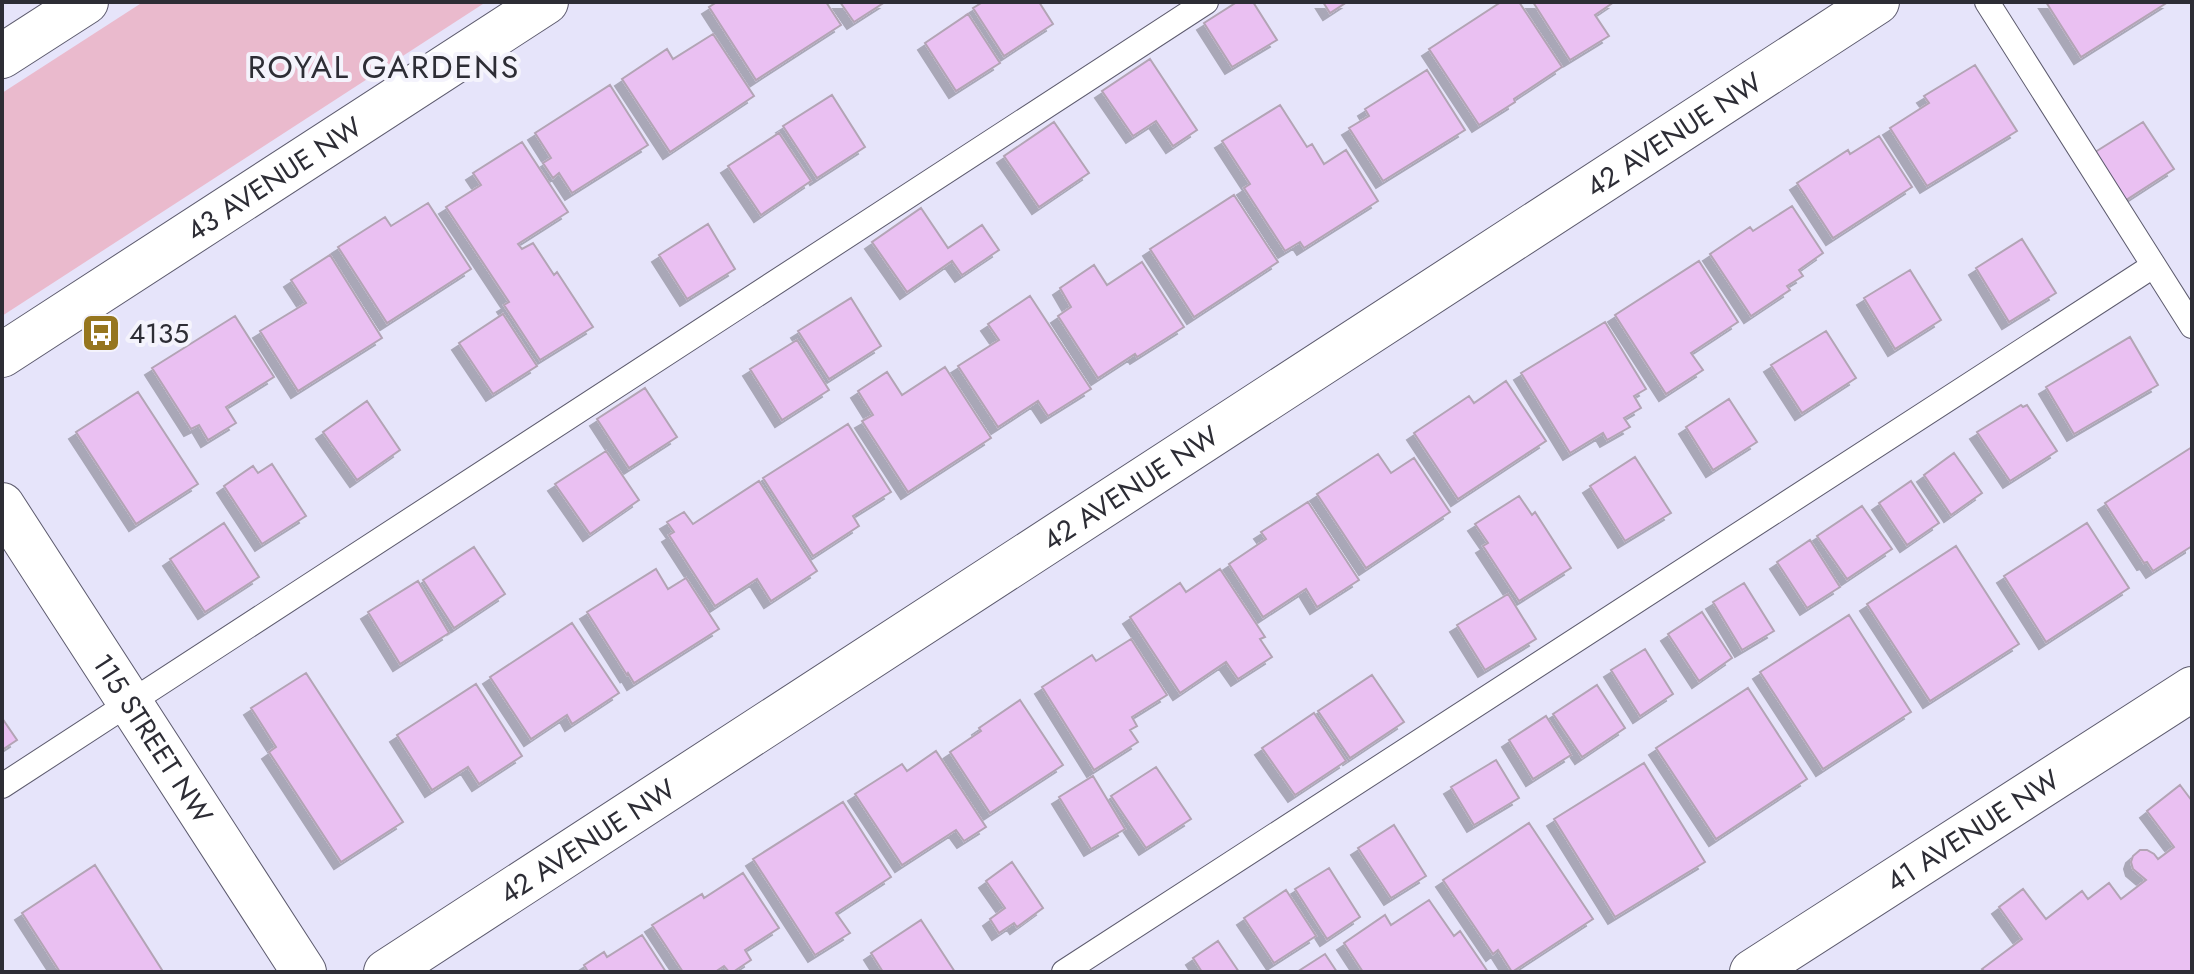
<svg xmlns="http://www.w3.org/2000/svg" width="2194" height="974" font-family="Jost,sans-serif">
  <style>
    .green { fill: #eabacd }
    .building { fill: #eac0f2; stroke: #b3a4b5; stroke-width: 2; filter: url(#shadow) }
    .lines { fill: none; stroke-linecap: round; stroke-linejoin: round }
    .lane-casing { stroke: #5d5b6e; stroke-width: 26 }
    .street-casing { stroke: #5d5b6e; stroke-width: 46 }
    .secondary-casing { stroke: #5d5b6e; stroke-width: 46 }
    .lane { stroke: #fff; stroke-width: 24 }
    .street { stroke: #fff; stroke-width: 44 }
    .secondary { stroke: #fff; stroke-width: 44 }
    .labels { text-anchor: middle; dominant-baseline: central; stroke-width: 8; stroke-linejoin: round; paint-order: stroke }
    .street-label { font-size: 28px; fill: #2d2d35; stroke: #f4f3fc }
    .poi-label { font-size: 28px; fill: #2d2d35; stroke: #f4f3fc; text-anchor: start }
    .quarter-label { font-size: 32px; letter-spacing: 2px; fill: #2d2d35; stroke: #f4f3fc }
  </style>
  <defs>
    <filter id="shadow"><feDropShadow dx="-7" dy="7" stdDeviation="0" flood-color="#0004"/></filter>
  </defs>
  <rect width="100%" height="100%" fill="#e6e4fa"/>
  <path class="green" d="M143,2H486L2,316V93Z"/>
  <path class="building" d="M717,2H826L841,25L756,80L709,7Z
    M840,2H885L854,22Z
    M983,2H1039L1053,24L1004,56L973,8Z
    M1237,2H1253L1277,40L1232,67L1204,23Z
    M1323,2H1347L1330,13Z
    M1501,2H1519L1562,67L1514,99L1515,102L1479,125L1429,49Z
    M1533,2H1614L1595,15L1609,36L1570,60Z
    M2046,2H2168L2081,57Z
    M968,14L1000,63L956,91L925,43Z
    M713,34L754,96L670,152L622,79L667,49L673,59Z
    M1150,59L1197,130L1173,146L1156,121L1133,136L1102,91Z
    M1975,65L2017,131L1927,186L1890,128L1929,103L1924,96Z
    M1427,70L1465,130L1383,181L1349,128L1369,116L1365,109Z
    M610,85L648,145L572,193L559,173L553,178L543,163L551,158L535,133Z
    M832,95L865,147L817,178L783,126Z
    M1280,105L1307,147L1312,144L1324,164L1346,150L1378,201L1304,248L1300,242L1285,251L1244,188L1250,184L1222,141Z
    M1054,122L1089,173L1039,207L1004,156Z
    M2143,122L2174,169L2123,202L2092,154Z
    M779,133L811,181L761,215L728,166Z
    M1879,136L1912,187L1833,238L1797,183L1848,150L1850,154Z
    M522,142L568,212L518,244L522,249L533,243L554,275L557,272L593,327L540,360L504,305L509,302L446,207L481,185L473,173Z
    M1234,195L1278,262L1194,317L1150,249Z
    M428,203L471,269L387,323L338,247L385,217L391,226Z
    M1792,206L1823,253L1799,270L1803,276L1787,286L1790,290L1751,316L1710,254L1750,227L1753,231Z
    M921,208L948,248L982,225L999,250L962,275L952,261L907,292L872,242Z
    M708,224L735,269L687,299L659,255Z
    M2022,239L2056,293L2009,322L1976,268Z
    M330,255L382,338L298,391L260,331L306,303L291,280Z
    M1699,261L1738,322L1691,353L1703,370L1666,394L1615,315Z
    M1142,262L1184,327L1137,357L1135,354L1098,378L1058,316L1071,307L1060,288L1094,265L1107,285Z
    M1910,270L1941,320L1895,349L1864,298Z
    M1030,296L1091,389L1048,416L1038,401L998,427L958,366L999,340L988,324Z
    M851,298L881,346L829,379L798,331Z
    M503,314L537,366L493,394L459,343Z
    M235,316L274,377L226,407L236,423L208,440L199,425L191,429L152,368Z
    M1605,322L1646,389L1634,396L1641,408L1624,418L1630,427L1607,440L1603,433L1570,453L1521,373Z
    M1826,331L1856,378L1802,413L1771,365Z
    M2130,337L2158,385L2074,434L2046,387Z
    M797,340L829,390L782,420L750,369Z
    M945,367L991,438L908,492L862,421L873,415L858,391L887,372L902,395Z
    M1506,381L1546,441L1458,499L1414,433L1469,396L1474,403Z
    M645,388L677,437L629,468L597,419Z
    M138,392L198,484L136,524L76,432Z
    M1729,399L1757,442L1713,470L1686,427Z
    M367,401L400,450L357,480L323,432Z
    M2021,405L2023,407L2027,405L2057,451L2010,481L1977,432Z
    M848,424L891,492L853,516L859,526L813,556L763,478Z
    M2192,447V546L2153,571L2147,562L2144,563L2105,503Z
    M606,451L639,500L590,534L555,484Z
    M1954,453L1982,493L1951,515L1924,475Z
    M1378,454L1391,473L1414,458L1450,512L1366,568L1317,494Z
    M1635,457L1671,513L1625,541L1590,486Z
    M272,464L306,516L262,544L224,486L253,466L258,473Z
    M759,481L817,571L771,601L757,579L715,606L669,535L674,532L667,522L684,512L693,524Z
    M1911,481L1939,523L1907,545L1879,503Z
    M1519,496L1532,515L1535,512L1571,568L1519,601L1483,546L1488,543L1475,524Z
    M1308,502L1359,580L1317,607L1306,589L1263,617L1229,564L1266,539L1261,532Z
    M1862,506L1892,549L1847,579L1817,536Z
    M224,523L259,577L205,612L170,559Z
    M2087,523L2129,588L2046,642L2004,576Z
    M1810,540L1840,587L1807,608L1777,562Z
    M1956,546L2019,644L1930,701L1867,604Z
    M474,547L505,594L454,628L423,580Z
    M656,569L668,589L686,578L719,629L634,683L628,673L627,675L587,612Z
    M1220,569L1265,637L1260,639L1272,657L1238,679L1226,662L1180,693L1130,617L1180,583L1186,592Z
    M418,581L449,633L400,664L368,612Z
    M1744,583L1774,631L1742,650L1713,602Z
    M1508,594L1536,639L1485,670L1457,625Z
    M1702,612L1732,658L1699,681L1668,634Z
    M1849,615L1911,712L1823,769L1760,672Z
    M572,623L619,693L572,724L567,715L531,739L490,677Z
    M1131,639L1167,695L1132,717L1137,726L1130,730L1138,742L1094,770L1042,687L1092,655L1096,661Z
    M1645,649L1673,694L1640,716L1611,670Z
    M306,673L403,822L341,862L269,752L276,747L251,708Z
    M1372,675L1404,722L1350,758L1318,711Z
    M476,684L522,756L479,784L468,767L432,790L397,735Z
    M1597,685L1625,728L1582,757L1553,714Z
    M1748,688L1807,779L1716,839L1656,748Z
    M1020,700L1063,765L990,813L950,752L981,731L979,728Z
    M1314,713L1346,761L1295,795L1262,748Z
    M1546,716L1571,755L1533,779L1509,740Z
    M2,718L17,740L2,750Z
    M936,751L986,827L964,841L956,830L902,865L855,794L902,764L907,771Z
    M1496,760L1519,798L1474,825L1451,787Z
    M1644,763L1705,862L1615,917L1554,819Z
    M1156,767L1191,819L1146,848L1111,796Z
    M1093,776L1125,829L1091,849L1059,797Z
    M2180,785L2192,801V972H1985L1982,969L2022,939L1999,907L2023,889L2046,919L2082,891L2088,899L2109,883L2121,899L2146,880L2133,869L2131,862L2133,856L2140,850H2147L2154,854L2158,859L2174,847L2147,811Z
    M843,802L891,877L836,913L850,933L815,955L753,859Z
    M1529,823L1593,919L1512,972L1498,950L1493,954L1443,880Z
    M1394,825L1426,876L1391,898L1358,848Z
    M1012,862L1043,908L1017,927L1014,923L999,933L990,919L1005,908L986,881Z
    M95,865L162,970L159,972H60L22,913Z
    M1329,868L1360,917L1327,939L1295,889Z
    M743,873L779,928L745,950L751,960L733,972H729L724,966L715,972H683L652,925L702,894L704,898Z
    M1286,890L1316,936L1274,963L1244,918Z
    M1429,900L1454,936L1460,931L1488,972H1363L1344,943L1385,915L1391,925Z
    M921,920L955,972H883L871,953Z
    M642,935L666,972H584L587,970L584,965L604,952L607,957Z
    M1218,941L1239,972H1202L1193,958Z
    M1325,954L1337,972H1297Z"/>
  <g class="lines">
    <defs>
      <path id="lane" d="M1987,2L2192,326
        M2,786L1206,2
        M1064,972L2153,266"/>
      <g id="street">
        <path d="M2,56L86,2"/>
        <path id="s1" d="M2,505L304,972"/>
        <path id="s2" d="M386,972L1877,2"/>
        <path id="s3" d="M1752,972L2192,689"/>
      </g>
      <g id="secondary">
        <path id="s4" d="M2,355L546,2"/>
      </g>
    </defs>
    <use href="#lane" class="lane-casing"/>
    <use href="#street" class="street-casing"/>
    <use href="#secondary" class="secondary-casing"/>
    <use href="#lane" class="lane"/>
    <use href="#street" class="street"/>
    <use href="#secondary" class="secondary"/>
  </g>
  <defs>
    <symbol id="bus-square" viewBox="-11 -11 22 22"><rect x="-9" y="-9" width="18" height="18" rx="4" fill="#96761f" stroke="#f4f3fc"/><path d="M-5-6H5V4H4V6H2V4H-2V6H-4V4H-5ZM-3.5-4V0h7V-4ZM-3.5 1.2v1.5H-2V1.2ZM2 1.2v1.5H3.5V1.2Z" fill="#fff"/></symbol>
  </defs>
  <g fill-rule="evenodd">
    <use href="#bus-square" x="79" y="311" width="44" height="44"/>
  </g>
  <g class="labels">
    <g class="street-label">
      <text stroke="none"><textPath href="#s2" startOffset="1536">42 AVENUE NW</textPath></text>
      <text stroke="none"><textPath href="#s4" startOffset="324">43 AVENUE NW</textPath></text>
      <text stroke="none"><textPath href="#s2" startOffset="888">42 AVENUE NW</textPath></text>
      <text stroke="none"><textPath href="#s1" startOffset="278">115 STREET NW</textPath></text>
      <text stroke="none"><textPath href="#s3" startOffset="262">41 AVENUE NW</textPath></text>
      <text stroke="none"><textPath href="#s2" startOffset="240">42 AVENUE NW</textPath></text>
    </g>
    <g class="poi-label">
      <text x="129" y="333">4135</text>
    </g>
    <g class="quarter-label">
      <text x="384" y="67">ROYAL GARDENS</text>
    </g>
  </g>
  <rect width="2194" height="974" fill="none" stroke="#2d2d35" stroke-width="8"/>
</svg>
